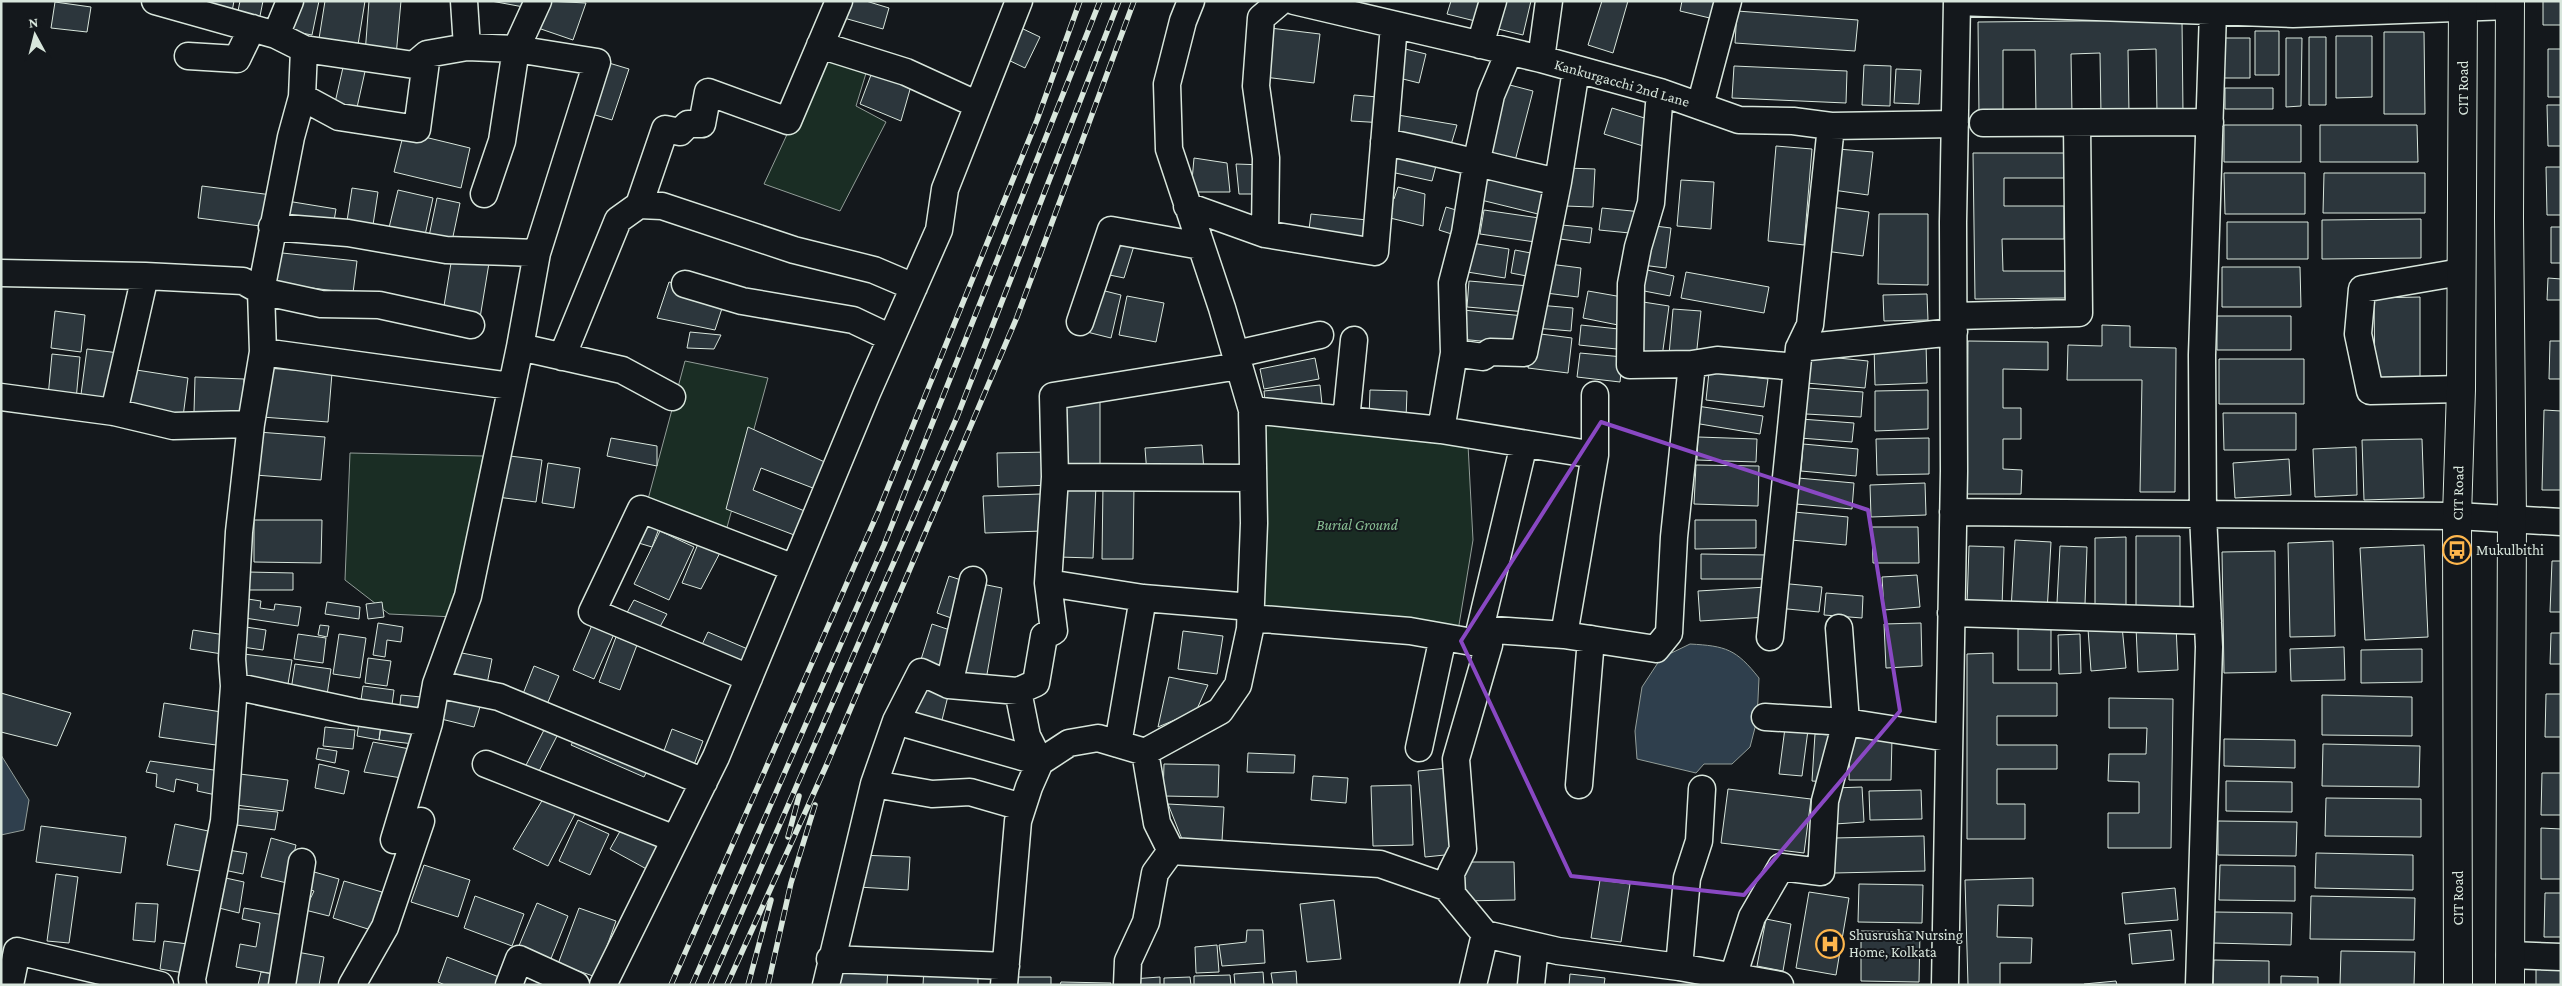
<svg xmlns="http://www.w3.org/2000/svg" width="2562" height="986" font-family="'Crimson Pro',serif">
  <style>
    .green { fill: #1a2d24; stroke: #939e99 }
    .water { fill: #2f3f4d; stroke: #939e99 }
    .building { fill: #2c363c; stroke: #d8e6dc }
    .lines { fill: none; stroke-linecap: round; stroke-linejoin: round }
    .minor-casing { stroke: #d8e6dc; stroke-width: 29 }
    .major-casing { stroke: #d8e6dc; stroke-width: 30 }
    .minor { stroke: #14181c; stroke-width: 26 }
    .major { stroke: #14181c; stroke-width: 28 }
    .rail-casing { stroke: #d8e6dc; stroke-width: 5.5 }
    .rail { stroke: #14181c; stroke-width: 4; stroke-dasharray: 11; stroke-linecap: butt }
    .marked { fill: none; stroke: #8948c3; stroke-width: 4; stroke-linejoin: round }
    .labels { text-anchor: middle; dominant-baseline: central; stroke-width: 4; stroke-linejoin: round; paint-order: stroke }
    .street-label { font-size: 15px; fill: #d8e6dc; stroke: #14181c }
    .park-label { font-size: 15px; font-style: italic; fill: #8ac095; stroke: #14181c }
    .poi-label { font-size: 15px; fill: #d8e6dc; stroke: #14181c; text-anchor: start }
  </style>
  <rect width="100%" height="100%" fill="#14181c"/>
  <path class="green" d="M822,59L867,70L856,106L886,122L840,211L764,184Z
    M685,361L768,378L726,531L647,503Z
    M1260,415L1468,445L1473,540L1458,631L1257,609Z
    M350,453L483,456L455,617L389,614L345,580Z"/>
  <path class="water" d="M1690,644C1726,646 1736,649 1759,678L1757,720L1750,747L1732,764H1704L1696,773L1637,759L1635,731L1642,687L1661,658Z
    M1,755L29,800L24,830L1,835Z"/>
  <path class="building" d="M183,1H234L231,17Z
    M240,1H263L259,21L237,16Z
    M297,1H319L312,35L291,31Z
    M325,1H365L357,51L318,45Z
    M369,1H401L396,56L365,54Z
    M491,1H531L529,8Z
    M547,1L586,3L573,40L538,28Z
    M848,1H866L889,8L883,29L844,18Z
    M1451,1H1489L1483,23L1447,14Z
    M1496,1H1531L1523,35L1490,27Z
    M1602,1H1628L1613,53L1588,45Z
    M1682,1H1718L1714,19L1680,11Z
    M2543,1H2561V25H2543Z
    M55,2L91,7L87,32L51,28Z
    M1737,11L1858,20L1855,51L1735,43Z
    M2182,20L2183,114H2157L2156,49L2128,50L2129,114L2101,115L2100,53L2071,54L2072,115H2036L2035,50H2003V116H1979L1978,22Z
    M1019,27L1040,37L1025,68L1004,58Z
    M1270,28L1320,34L1314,83L1264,77Z
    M2255,31H2279V75H2255Z
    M2384,32H2424L2425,114H2384Z
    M2336,36H2372V97L2336,98Z
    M2309,37H2326V105H2309Z
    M2223,38H2250V78H2223Z
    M2286,38H2302L2301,106L2286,107Z
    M1401,48L1426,54L1419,83L1395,77Z
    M2548,49H2561V97H2548Z
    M344,63L366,67L356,112L334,107Z
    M609,63L629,69L612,120L592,114Z
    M1864,65L1891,66L1890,106L1862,105Z
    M1734,66L1847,71L1846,103L1732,98Z
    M874,67L913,79L901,121L860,104Z
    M1896,69L1921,70L1919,104L1894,103Z
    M1506,84L1533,91L1514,165L1487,158Z
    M2225,88H2273V109H2225Z
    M1354,95L1390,98L1385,123L1351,121Z
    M2547,105H2561V146H2548Z
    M1612,108L1651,120L1643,146L1604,134Z
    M1392,114L1457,125L1450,148L1389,136Z
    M2224,125H2301V162H2224Z
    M2320,125H2417L2418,162H2320Z
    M404,132L470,148L461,188L394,172Z
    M1776,146L1812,149L1804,245L1768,241Z
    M1396,149L1438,158L1432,181L1391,172Z
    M1838,149L1873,152L1868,195L1833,190Z
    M1973,153H2064V178H2004V206H2064V239H2002L2003,271H2065V298L1975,299Z
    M1194,158L1227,163L1230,192H1191Z
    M1236,164L1265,165L1267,194H1239Z
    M2546,167H2561V215H2547Z
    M1566,168L1595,169L1593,207L1565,206Z
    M1488,173L1549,188L1542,215L1481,200Z
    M2224,173H2305V214H2225Z
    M2324,173H2425V213H2323Z
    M1681,180L1714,182L1711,229L1677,226Z
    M202,186L272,195L268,227L198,218Z
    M1398,187L1425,194L1423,226L1386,217L1388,198L1394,199Z
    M352,188L378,192L373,225L347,221Z
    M398,190L433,198L424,240L388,232Z
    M437,198L460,203L451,246L428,241Z
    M281,200L336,209L333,227L278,218Z
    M1446,207L1466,213L1458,236L1439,230Z
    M1831,207L1869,212L1863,256L1825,251Z
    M1602,208L1642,212L1640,234L1599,230Z
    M1484,210L1546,219L1542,243L1480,234Z
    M1311,214L1367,220L1364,243L1308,237Z
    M1879,214H1928V285L1878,284Z
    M2421,219V258L2322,259V220Z
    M2227,222H2308V259H2227Z
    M1562,225L1592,228L1590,243L1560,239Z
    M1647,225L1671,228L1666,268L1642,265Z
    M1112,227L1138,233L1124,278L1100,273Z
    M2551,227H2561V263H2551Z
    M1465,242L1509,249L1505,278L1461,271Z
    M1515,250L1536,254L1532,277L1511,273Z
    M273,252L357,261L353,293L270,283Z
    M452,257L489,263L480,318L443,312Z
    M1549,264L1581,268L1578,297L1546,293Z
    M2222,267H2300L2301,307H2222Z
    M1643,269L1674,276L1670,296L1639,290Z
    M1686,272L1769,287L1764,313L1681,298Z
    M2548,278L2561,279V300H2547Z
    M1469,281L1529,286L1527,312L1467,307Z
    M669,282L726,296L715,330L657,318Z
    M1093,288L1121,295L1111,338L1083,331Z
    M1588,291L1628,298L1623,326L1583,318Z
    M1927,294L1928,320L1884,321L1883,295Z
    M1127,296L1164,303L1156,342L1119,335Z
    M2420,297V382H2375L2374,298Z
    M1643,302L1669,306L1662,357L1636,354Z
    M1538,305L1573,308L1571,331L1535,328Z
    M1673,309L1701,311L1696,358L1669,355Z
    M1463,310L1524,316L1521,345L1460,339Z
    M55,311L85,315L81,352L51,348Z
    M2217,316H2291V350H2217Z
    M1581,325L1628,330L1626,350L1579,345Z
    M2102,325L2130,326V347L2176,348L2175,492H2140L2142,380H2067L2068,345L2102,346Z
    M690,332L721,335L714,349L687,348Z
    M1533,333L1572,338L1568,373L1528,368Z
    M1968,341L2048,342V370L2003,369V408H2021V439H2003V469L2022,470L2021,494H1967Z
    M2550,341H2561V379H2549Z
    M1926,343L1927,383L1875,385L1874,345Z
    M87,349L119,353L112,406L80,402Z
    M1580,353L1623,357L1620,382L1577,377Z
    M52,354L80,357L76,400L48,397Z
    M1808,355L1868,361L1865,388L1806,383Z
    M1315,358L1319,379L1264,389L1260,369Z
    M2219,359H2304V404H2219Z
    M266,368L332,373L328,422L262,417Z
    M130,369L188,378L183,417L124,408Z
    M1709,372L1768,379L1764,407L1706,400Z
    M195,377L244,379L242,415L194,412Z
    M1320,385L1322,404L1266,410L1264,391Z
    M1807,388L1863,392L1861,417L1806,414Z
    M1370,390L1407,391L1406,419L1369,418Z
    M1928,390V429L1875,431V391Z
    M1061,401H1100V467H1061Z
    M1697,406L1763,416L1760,434L1694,423Z
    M2544,410L2561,411V490H2542Z
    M2223,413H2296V450H2224Z
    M1801,419L1854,423L1852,442L1800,438Z
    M748,427L829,464L818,490L761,468L753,490L812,514L802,538L726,509Z
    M258,432L325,437L321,480L255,475Z
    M1698,437L1757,439L1756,462L1697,460Z
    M611,438L657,446V466L607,456Z
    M1929,438V474L1877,475L1876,439Z
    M2422,439L2424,498L2364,500L2362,440Z
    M1803,444L1858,449L1856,476L1801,471Z
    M1202,445L1204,471L1147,474L1145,448Z
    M2356,447L2357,495L2315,497L2313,449Z
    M1050,452L1051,485L998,487L997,453Z
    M502,455L542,460L536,502L497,497Z
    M2289,459L2291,495L2235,498L2233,463Z
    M548,463L580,468L574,508L542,503Z
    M1696,465L1759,466L1758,506L1694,504Z
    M1798,478L1854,483L1852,509L1796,504Z
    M1060,483L1096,485L1093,558L1058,557Z
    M1925,483L1926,515L1871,517L1870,485Z
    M1103,485H1134L1133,559H1102Z
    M1041,494L1042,531L985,533L983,496Z
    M1794,512L1848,517L1846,545L1791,540Z
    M631,513L661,523L652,547L622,538Z
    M254,520H322L321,563L254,562Z
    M1695,520H1756V548L1695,549Z
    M1872,527H1918L1919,563H1873Z
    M660,531L694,547L669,600L634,584Z
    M2136,536H2180V612H2136Z
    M2126,537V605L2095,604V538Z
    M700,539L723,547L701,589L682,583Z
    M2015,540L2051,542L2047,612L2011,610Z
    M2333,541L2335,636L2290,637L2288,543Z
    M2424,545L2428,637L2365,640L2360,548Z
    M1969,546L2004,547L2002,607L1967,606Z
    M2060,546L2087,547L2085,604L2057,603Z
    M2275,551L2276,672L2224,673L2222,552Z
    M1701,554L1768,555V579H1701Z
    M2552,561H2561V612H2550Z
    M248,572L293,573V590H248Z
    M1917,575L1920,607L1884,610L1882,577Z
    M949,576L970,583L957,620L937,613Z
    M977,583L1002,588L986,680L961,676Z
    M1779,583L1822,587L1819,612L1777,608Z
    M1767,587L1768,617L1700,621L1698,591Z
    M1826,593L1863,596L1862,618L1824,615Z
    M241,598L261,601L260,608L274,610L275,604L301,607L298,626L238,617Z
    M634,600L667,614L657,632L624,618Z
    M327,602L360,607L359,619L325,614Z
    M382,602L384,617L368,619L366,604Z
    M378,623L403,627L401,642L387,640L385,657L373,655Z
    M1921,623L1922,666L1886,668L1884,624Z
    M932,624L956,632L943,674L919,666Z
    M320,625L329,626L327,637L318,635Z
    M592,625L614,634L594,679L573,670Z
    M2176,625L2178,670L2138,672L2136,627Z
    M239,626L266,630L263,650L236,646Z
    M2122,626L2126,668L2091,671L2088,629Z
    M2018,629H2051V670H2018Z
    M193,630L225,635L222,654L190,649Z
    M1183,631L1223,636L1217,674L1178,669Z
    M708,632L750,650L742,670L699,651Z
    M2551,633H2561V664H2550Z
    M298,634L326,638L323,663L294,659Z
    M339,634L366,638L360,678L333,674Z
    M2080,634L2081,673L2059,674L2058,635Z
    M616,637L637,645L620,690L599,682Z
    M2344,647L2345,680L2291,681L2290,649Z
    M2422,649V682L2361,683V650Z
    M452,651L492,659L486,689L446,681Z
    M1993,653V683H2057V716H1997V745H2057V769H1997V804H2025V839H1967V654Z
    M244,654L292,660L287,690L239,682Z
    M368,658L391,661L387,686L365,683Z
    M295,664L331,669L327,695L291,690Z
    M534,666L559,676L545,709L521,699Z
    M1169,677L1208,685L1196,711L1158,727Z
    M918,685L949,692L940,728L909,721Z
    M363,686L394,690L391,712L360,707Z
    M444,690L482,700L474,727L437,718Z
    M1,693L71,713L57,746L1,732Z
    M2546,694H2561V737H2545Z
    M401,695L421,697L418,715L399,713Z
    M2322,695L2412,697V736L2322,735Z
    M2109,698L2173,699L2171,848H2108V813H2139V782L2108,781L2109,754H2146L2147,728H2109Z
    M164,703L228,713L223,746L159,737Z
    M360,716L382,719L379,740L357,736Z
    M381,725L417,728L414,744L379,740Z
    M583,726L654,757L644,777L571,745Z
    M325,727L355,730L353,749L323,746Z
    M1785,728L1808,730L1802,776L1779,774Z
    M672,729L703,741L692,770L661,759Z
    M544,730L557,736L535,779L522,773Z
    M1815,734L1830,735L1826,782L1812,781Z
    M1850,737L1892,738L1891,780H1849Z
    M2224,739L2295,740V768L2224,766Z
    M373,742L415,750L408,779L364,772Z
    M2323,744L2420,746L2419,787L2322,786Z
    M318,748L337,751L335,763L316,759Z
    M1248,753L1295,755L1294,773L1247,772Z
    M150,761L221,771L216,795L197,791L198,784L176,779L174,792L156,787L157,774L146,772Z
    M319,764L349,771L344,794L315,788Z
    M1164,764L1219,765L1218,797L1163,796Z
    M1448,768L1455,854L1425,857L1418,771Z
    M232,773L288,780L283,811L228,804Z
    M2542,773H2561V815H2541Z
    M1313,776L1348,778L1346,803L1311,800Z
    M2226,781L2292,782V812L2226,811Z
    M1411,785L1413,845L1373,846L1371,786Z
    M1862,787L1864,822L1835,824L1833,788Z
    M1728,789L1811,799L1804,853L1721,843Z
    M1921,790L1922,819L1870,820L1869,791Z
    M2326,798L2421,799V837L2325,836Z
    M543,799L577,810L548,866L513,849Z
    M1168,804L1224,807L1222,841L1182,839Z
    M231,808L278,812L275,830L229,824Z
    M578,820L609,834L590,875L559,861Z
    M2218,821L2297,822L2296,856L2218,855Z
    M175,824L213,832L205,872L167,865Z
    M41,826L126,837L121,873L36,862Z
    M623,826L665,846L652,872L610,849Z
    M2541,828L2561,829V879H2541Z
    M1924,836L1925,871L1834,873V838Z
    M271,838L296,845L287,883L261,877Z
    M228,850L247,853L243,874L224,870Z
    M2316,853L2413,855V890L2315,888Z
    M860,855L910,857L908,890L858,887Z
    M1461,862H1514L1515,900L1461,901Z
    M424,865L470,880L458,917L411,902Z
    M2220,865L2295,866V901L2219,900Z
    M307,870L339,879L329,916L305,910L314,891L302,887Z
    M56,874L78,877L69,943L47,941Z
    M221,877L244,882L239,913L215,907Z
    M2033,878V906L1998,905L1997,937L2032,938L2031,963H2000V985H1968L1965,880Z
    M1600,880L1630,884L1621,942L1591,938Z
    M344,881L382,892L371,930L333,918Z
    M1859,884L1923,885L1922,923L1858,922Z
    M2175,888L2178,920L2125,924L2122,893Z
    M1809,892L1849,898L1836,975L1796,968Z
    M2545,893H2561V937H2544Z
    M475,896L524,914L512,946L464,928Z
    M2311,896L2415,898L2414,940L2310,939Z
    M1334,900L1341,959L1307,962L1300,904Z
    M136,903L158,904L155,942L133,940Z
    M537,903L568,916L550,961L518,948Z
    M244,908L284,915L274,974L236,967L240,944L256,947L260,923L242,919Z
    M579,908L616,921L596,977L558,964Z
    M2214,912L2292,913L2291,945L2213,943Z
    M1766,919L1791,924L1783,971L1757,966Z
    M1247,930H1263L1265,963L1222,966L1219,945L1246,942Z
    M2171,930L2174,960L2132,964L2129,934Z
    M1861,931L1920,932L1919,982L1861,981Z
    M164,941L188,944L184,973L160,969Z
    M1217,945L1219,972L1196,973L1195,947Z
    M2341,951L2415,952L2414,985H2340Z
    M297,952L324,957L319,985H290Z
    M447,957L499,977L496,985H445L438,982Z
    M2214,960L2269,961V985H2213Z
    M836,964L888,967L887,985H835Z
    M2536,965H2561V985H2536Z
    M924,968L978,971V985H923Z
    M1296,971L1297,985H1273L1271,973Z
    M261,972L279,975L278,985H258Z
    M1263,972L1264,985H1235L1234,974Z
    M1570,974L1605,978L1604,985H1569Z
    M1230,975L1231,985H1194V976Z
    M2281,976L2318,977V985H2281Z
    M1010,977H1051V985H1010Z
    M1160,977V985H1133L1132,979Z
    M1190,977L1191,985H1164V978Z
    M2116,981L2117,985H2084V984Z
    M1061,982L1111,983L1110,985H1060Z"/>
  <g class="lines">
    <defs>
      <path id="minor" d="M155,1L276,35L304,49L414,65L427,54L467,47L516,49L597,62L537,253L520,347
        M464,1L467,47
        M1294,1L1541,59L1660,92L1739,120L1793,121L1831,126L1955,124
        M1957,2L2293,14L2509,6
        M276,35L290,1
        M820,45L906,72L978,105
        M1480,45L1493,1
        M188,56L237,59L252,28
        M1541,59L1549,1
        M1660,92L1651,203L1638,247L1631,284L1630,365L1692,364L1717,360L1797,367
        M302,97L339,117L417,129L427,54
        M1700,106L1728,1
        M1983,123L2210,122
        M1384,142C1442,153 1499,169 1558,182
        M484,194L502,141L516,49L538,1
        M639,205L662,206L794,250L874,270L914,287
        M1187,206L1265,234L1375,252L1394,25
        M272,227L348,233L446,250L537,253
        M1265,234L1266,158L1256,86L1261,18L1281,1
        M1,273L145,276L243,281L261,291L321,304L379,305L471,325
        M685,284L742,301L853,320L891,338
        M1954,316L2079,313L2077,123
        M1080,322L1111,230L1201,246
        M1799,348L1954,332
        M263,352L511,386
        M1454,353L1483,357L1490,352L1524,353L1558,182L1576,70
        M1236,354L1320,335
        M562,357L618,220L639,205L665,129L680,132L688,124H702L708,92L788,121L839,1
        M1239,366L1053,396L1055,477L1048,583L1143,598L1251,607
        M2461,389L2370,391L2358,334L2362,289L2461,272
        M1,397L114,412L173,426L251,424
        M1252,410L1441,430L1595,455
        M114,412L145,276
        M1346,420L1354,340
        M1441,430L1454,353L1452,283L1465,233L1476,164L1491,95L1509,52
        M1055,477L1253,478
        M1953,512L2457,516L2561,522
        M1951,613L2208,621
        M1250,618L1410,631L1489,645
        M1480,629L1564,635L1656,649L1669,633L1674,537L1692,364
        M1564,635L1595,455V395
        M1770,637L1799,348L1810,325L1831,126
        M749,678L592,612L641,509L794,568
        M436,684L499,697L704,782
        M949,685L973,580
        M234,686L355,712L429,723
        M1018,691L1027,736L1040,762
        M1765,717L1846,722L1948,738
        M896,721L1040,762
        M1118,744L1143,598
        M1419,748L1443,637
        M1145,752L1220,711L1238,685L1250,629L1254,523L1252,410L1222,308L1169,149L1167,84L1183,21L1191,1
        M486,764L675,839
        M874,784L932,794L970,792L1022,807
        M1579,785L1591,639
        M394,840L429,723L436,684L468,596L520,347L622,370L672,397
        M1452,894L1451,873L1463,849L1456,759L1489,645L1480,629L1524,444
        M2510,955L2561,957
        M830,959L1006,966
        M1679,967L1687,878L1699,841L1702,789
        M10,985L17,951L160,985
        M193,985L192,979L224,821L234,686L232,659L239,532L251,424L263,352L261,291L291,137L302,97L304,49
        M282,985L302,862
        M352,985L385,927L421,821
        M509,985L519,959L576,985
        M603,985L716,757L867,393L939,230L945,189L1019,1
        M826,985L874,784L896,721L921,672L949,685L1018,691L1036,683L1044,636L1054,631L1048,583
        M1004,985L1018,821L1029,787L1040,762L1069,743L1098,738L1145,752L1157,823L1171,851L1380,864L1446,887L1485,934L1558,951L1679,967L1780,985
        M1127,985L1128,961L1146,922L1155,873L1171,851
        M1473,985L1485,934
        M1531,985L1535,946
        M1736,985L1733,977L1752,917L1781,867L1821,872L1825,801L1846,722L1839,628
        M1945,985L1954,471L1953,222L1957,1
        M2199,985L2209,647L2203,514L2202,355L2213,11"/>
      <path id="major" d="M2510,1L2509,218L2512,519L2510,985
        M2458,985L2457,516L2461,389L2463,1"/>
    </defs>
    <use href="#minor" class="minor-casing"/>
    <use href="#major" class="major-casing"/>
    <use href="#minor" class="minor"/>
    <use href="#major" class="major"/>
    <defs>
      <path id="rail" d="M788,837L799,796
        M671,985L878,512L1037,120L1080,1
        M692,985L884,545L1100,1
        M710,985L957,417L1119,1
        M727,985L827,764L1017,317L1134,1
        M748,985L771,900
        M768,985L791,883L815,805"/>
    </defs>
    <use href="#rail" class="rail-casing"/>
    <use href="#rail" class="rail"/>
  </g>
  <path class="marked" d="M1601,422L1868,510L1900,711L1744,895L1571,876L1461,641Z"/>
  <defs>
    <symbol id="bus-ring" viewBox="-11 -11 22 22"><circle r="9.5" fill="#14181c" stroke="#ffb74d" stroke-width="1.5"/><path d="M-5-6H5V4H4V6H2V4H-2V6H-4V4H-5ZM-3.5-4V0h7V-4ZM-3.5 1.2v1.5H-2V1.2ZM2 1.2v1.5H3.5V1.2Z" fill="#ffb74d"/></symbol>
    <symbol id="hospital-ring" viewBox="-11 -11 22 22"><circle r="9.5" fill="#14181c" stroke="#ffb74d" stroke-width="1.5"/><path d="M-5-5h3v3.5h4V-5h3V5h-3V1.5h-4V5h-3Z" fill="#ffb74d"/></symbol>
  </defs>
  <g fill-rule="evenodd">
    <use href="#bus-ring" x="2441" y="534" width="32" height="32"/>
    <use href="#hospital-ring" x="1814" y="928" width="32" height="32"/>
  </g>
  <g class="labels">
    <g class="street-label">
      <text transform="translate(1622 83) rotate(16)">Kankurgacchi 2nd Lane</text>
      <text transform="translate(2463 88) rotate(-90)">CIT Road</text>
      <text transform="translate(2458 493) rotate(-89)">CIT Road</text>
      <text transform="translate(2458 898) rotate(-90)">CIT Road</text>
    </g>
    <g class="park-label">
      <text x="1357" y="525">Burial Ground</text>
    </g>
    <g class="poi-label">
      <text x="2476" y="550">Mukulbithi</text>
      <text x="1849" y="935">Shusrusha Nursing<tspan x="1849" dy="17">Home, Kolkata</tspan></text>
    </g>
  </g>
  <rect width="2562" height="986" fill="none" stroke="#d8e6dc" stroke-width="5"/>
  <g transform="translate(35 35) rotate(353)" stroke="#14181c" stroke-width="4" paint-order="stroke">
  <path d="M0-4L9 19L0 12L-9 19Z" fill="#d8e6dc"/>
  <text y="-8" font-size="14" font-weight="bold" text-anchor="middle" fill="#d8e6dc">N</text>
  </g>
</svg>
